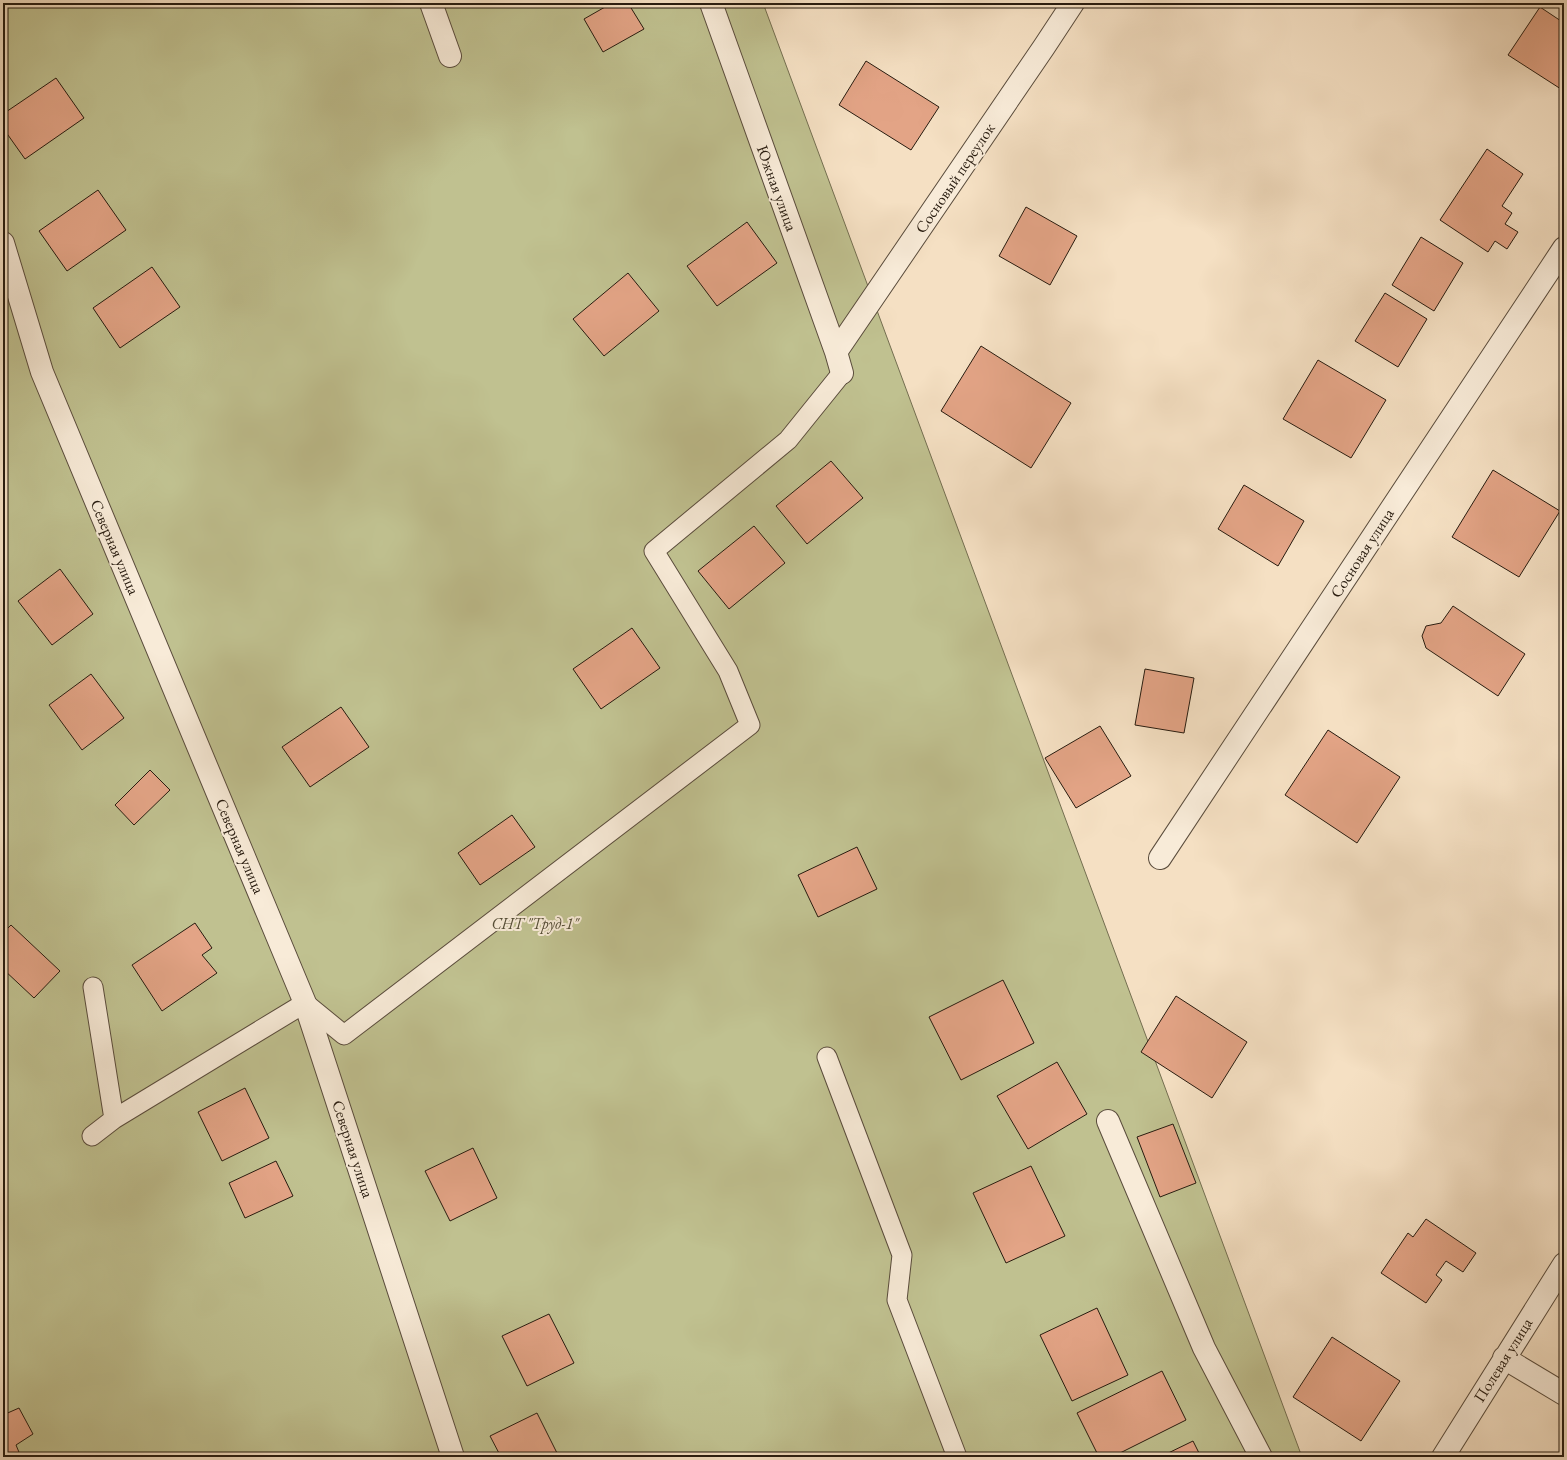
<svg xmlns="http://www.w3.org/2000/svg" width="1567" height="1460" font-family="'EB Garamond',serif">
  <style>
    .green { fill: #c0c190; stroke: #746e50 }
    .building { fill: #e3a486; stroke: #271b0f }
    .lines { fill: none; stroke-linecap: round; stroke-linejoin: round }
    .service-casing { stroke: #5a4c3c; stroke-width: 21 }
    .minor-casing { stroke: #5a4c3c; stroke-width: 24 }
    .service { stroke: #f8ebd8; stroke-width: 19 }
    .minor { stroke: #f8ebd8; stroke-width: 22 }
    .labels { text-anchor: middle; dominant-baseline: central; stroke-width: 4; stroke-linejoin: round; paint-order: stroke }
    .street-label { font-size: 16px; fill: #271b0f; stroke: #f8ebd8 }
    .park-label { font-size: 16px; font-style: italic; fill: #554d36; stroke: #f8ebd8 }
  </style>
  <rect width="100%" height="100%" fill="#f5e0c3"/>
  <filter id="stains"><feTurbulence type="fractalNoise" baseFrequency=".005" numOctaves="4"/><feColorMatrix values="0 0 0 0 .2 0 0 0 0 .09 0 0 0 0 .02 0 0 0 .5 -.17"/></filter>
  <radialGradient id="worn" r=".72"><stop offset=".6" stop-color="#630" stop-opacity="0"/><stop offset="1" stop-color="#630" stop-opacity=".3"/></radialGradient>
  <path class="green" d="M3,3H763L1302,1457H3Z"/>
  <path class="building" d="M612,3H628L644,29L603,52L584,19Z
    M1540,7L1564,23V91L1508,55Z
    M866,61L939,107L911,150L839,105Z
    M56,78L84,118L25,159L3,128V114Z
    M1487,149L1523,174L1502,206L1512,213L1505,224L1518,232L1507,249L1495,241L1488,252L1440,220Z
    M98,190L126,230L67,271L39,231Z
    M1026,207L1077,236L1050,285L999,256Z
    M747,222L777,263L717,306L687,266Z
    M1421,237L1463,263L1434,311L1392,285Z
    M152,267L180,307L120,348L93,308Z
    M628,273L659,311L604,356L573,319Z
    M1385,293L1427,319L1398,367L1355,341Z
    M981,346L1071,403L1031,468L941,411Z
    M1318,360L1386,400L1351,458L1283,419Z
    M831,461L863,498L807,544L776,506Z
    M1493,470L1560,511L1519,577L1452,537Z
    M1244,485L1304,521L1278,566L1218,529Z
    M754,526L785,563L729,609L698,571Z
    M60,569L93,614L52,645L18,601Z
    M1453,606L1525,654L1498,696L1426,648L1422,636L1426,626L1441,623Z
    M632,628L660,668L601,709L573,669Z
    M1145,669L1194,678L1184,733L1135,725Z
    M91,674L124,718L82,750L49,705Z
    M341,707L369,747L310,787L282,747Z
    M1100,726L1131,776L1076,808L1045,758Z
    M1328,730L1400,777L1357,843L1285,795Z
    M150,770L170,790L134,825L115,805Z
    M512,815L535,847L480,885L458,853Z
    M857,847L877,889L818,917L798,875Z
    M195,923L212,948L202,955L217,973L162,1011L132,965Z
    M11,925L60,971L34,998L3,969V933Z
    M1003,980L1034,1043L961,1080L929,1017Z
    M1176,996L1247,1042L1212,1098L1141,1052Z
    M1057,1062L1087,1114L1028,1149L997,1096Z
    M245,1088L269,1138L222,1161L198,1112Z
    M1173,1124L1196,1183L1160,1197L1137,1137Z
    M473,1148L497,1198L450,1221L425,1171Z
    M276,1161L293,1196L245,1218L229,1183Z
    M1031,1166L1065,1236L1006,1263L973,1193Z
    M1426,1219L1476,1253L1463,1272L1446,1261L1436,1275L1442,1280L1426,1303L1381,1273L1408,1233L1413,1237Z
    M1097,1308L1128,1375L1072,1401L1040,1335Z
    M549,1314L574,1363L527,1386L502,1336Z
    M1332,1337L1400,1381L1361,1441L1293,1397Z
    M1162,1371L1186,1420L1112,1457H1099L1077,1413Z
    M19,1408L33,1434L16,1445L21,1457H3V1415Z
    M537,1413L559,1457H501L490,1436Z
    M1193,1441L1201,1457H1160Z"/>
  <g class="lines">
    <defs>
      <path id="service" d="M93,987L114,1119L305,1003L344,1035L750,725L728,671L654,551L788,440L842,373
        M827,1057L902,1255L897,1300L957,1457
        M92,1136L114,1119"/>
      <path id="minor" d="M431,3L450,56
        M711,3L836,352L842,373
        M3,243L42,372L305,1003L453,1457
        M836,352L1044,47L1073,3
        M1160,858L1564,248
        M1108,1121L1204,1348L1261,1457
        M1504,1358L1564,1394
        M1443,1457L1564,1264"/>
    </defs>
    <use href="#service" class="service-casing"/>
    <use href="#minor" class="minor-casing"/>
    <use href="#service" class="service"/>
    <use href="#minor" class="minor"/>
  </g>
  <g class="labels">
    <g class="street-label">
      <text transform="translate(955 178) rotate(-56)">Сосновый переулок</text>
      <text transform="translate(777 188) rotate(70)">Южная улица</text>
      <text transform="translate(115 547) rotate(67)">Северная улица</text>
      <text transform="translate(1362 553) rotate(-57)">Сосновая улица</text>
      <text transform="translate(240 846) rotate(67)">Северная улица</text>
      <text transform="translate(353 1149) rotate(72)">Северная улица</text>
      <text transform="translate(1503 1360) rotate(-58)">Полевая улица</text>
    </g>
    <g class="park-label">
      <text x="535" y="923">СНТ "Труд-1"</text>
    </g>
  </g>
  <rect width="1567" height="1460" fill="none" stroke="#f5e0c3" stroke-width="16"/>
  <rect x="4" y="4" width="1559" height="1452" fill="none" stroke="#271b0f" stroke-width="2"/>
  <rect x="8" y="8" width="1551" height="1444" fill="none" stroke="#271b0f"/>
  <rect width="100%" height="100%" filter="url(#stains)"/>
  <rect width="100%" height="100%" fill="url(#worn)"/>
</svg>
